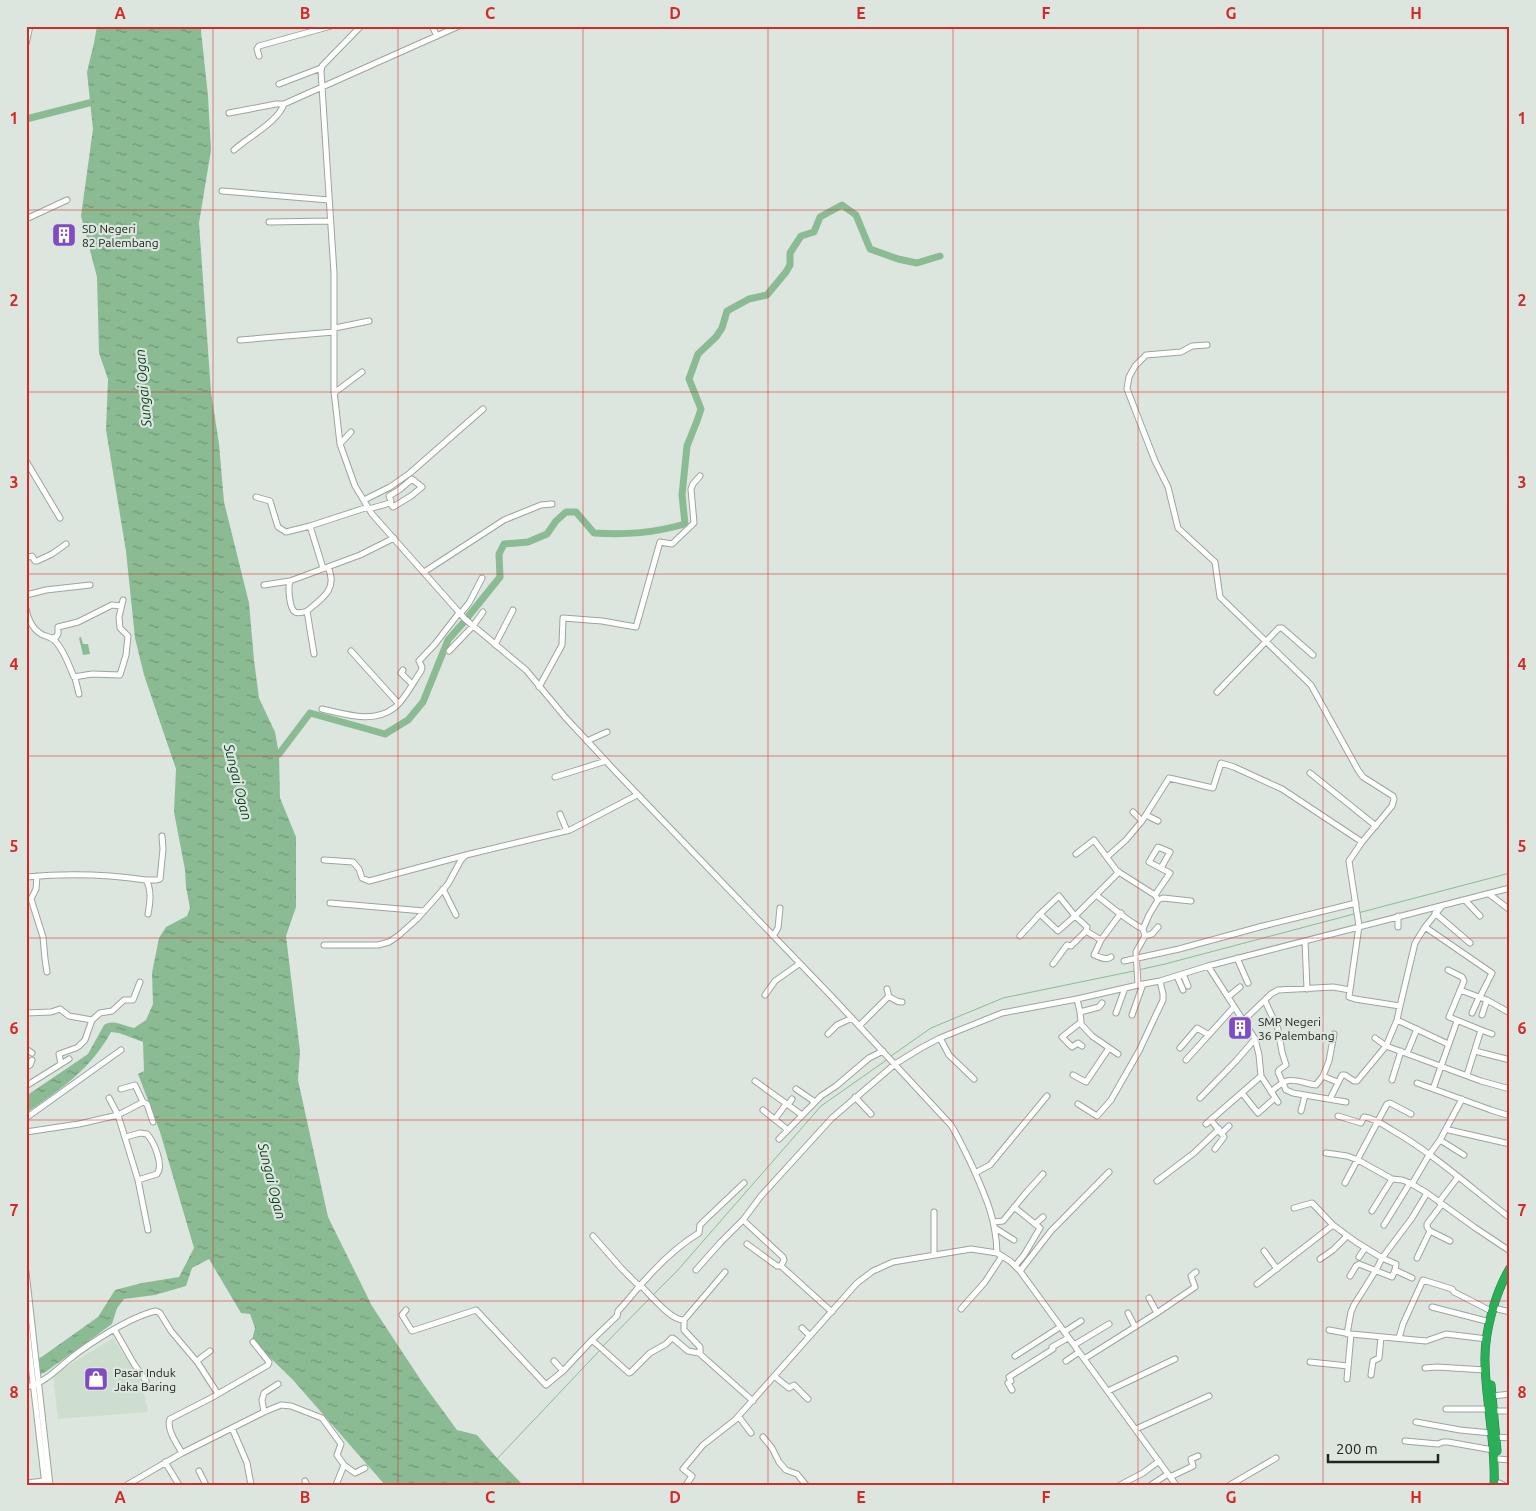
<svg xmlns="http://www.w3.org/2000/svg" width="1536" height="1511" font-family="Ubuntu,sans-serif">
  <style>
    .built { fill: #cddecf }
    .water { fill: url(#water-ripples) }
    .lines { fill: none; stroke-linecap: round; stroke-linejoin: round }
    .stream { stroke: #8abb93; stroke-width: 1 }
    .river { stroke: #8abb93; stroke-width: 7 }
    .minor-casing { stroke: #9ca59d; stroke-width: 7 }
    .highway-casing { stroke: #287e45; stroke-width: 9 }
    .minor { stroke: #fff; stroke-width: 5 }
    .highway { stroke: #2bae58; stroke-width: 8 }
    .grid { fill: none; stroke: #d62828; stroke-width: 1; stroke-opacity: 0.55 }
    .labels { text-anchor: middle; dominant-baseline: central; stroke-width: 4.5; stroke-linejoin: round; paint-order: stroke }
    .poi-label { font-size: 12px; fill: #212522; stroke: #dce6de; text-anchor: start }
    .water-label { font-size: 14px; font-style: italic; fill: #033f19; stroke: #dce6de }
    .neatline { fill: none; stroke: #d62828; stroke-width: 2 }
    .grid-label { font-size: 16px; text-anchor: middle; font-weight: bold; fill: #d62828 }
  </style>
  <defs>
    <pattern id="water-ripples" width="26" height="14" patternUnits="userSpaceOnUse" patternTransform="scale(1.25)"><rect width="26" height="14" fill="#8abb93"/><path d="M2 4q2-2 4 0t4 0M15 11q2-2 4 0t4 0" fill="none" stroke="#709878"/></pattern>
  </defs>
  <rect width="100%" height="100%" fill="#dce6de"/>
  <path class="built" d="M113,1338L142,1383L148,1412L58,1419L53,1375Z"/>
  <path class="water" d="M97,26H202L201,31L208,96L211,150L199,223L211,392L219,444L224,502L249,603L254,660L259,698L275,732L279,754L280,798L296,837V907L286,936L300,1051L298,1080L328,1217L372,1306L424,1385L457,1430L477,1435L497,1458L523,1485H385L293,1380L252,1340L255,1328L250,1314L241,1313L209,1259L192,1268L186,1286L155,1295L124,1299L117,1308L112,1324L44,1373L26,1378V1366L43,1356L98,1317L115,1290L142,1283L179,1277L194,1248L160,1132L138,1074L144,1071L143,1042L119,1033L111,1032C92,1068 60,1090 26,1113V1096L88,1054L104,1025C114,1019 123,1026 134,1028L146,1020L153,1004L152,973L159,938L166,927L187,916L190,908L186,887L185,870L174,812L176,769L144,675L135,638L126,551L106,430L108,379L99,353L97,277L81,216L93,129L87,72L94,43Z
    M81,637L83,644H88L90,654L83,655L79,638Z"/>
  <g class="lines">
    <path class="stream" d="M1358,913L1510,873
      M1138,970L1165,964L1354,914
      M891,1056L931,1028L1003,998L1134,971
      M652,1296L677,1271L821,1106L888,1059
      M603,1346L649,1299
      M497,1459L601,1349"/>
    <path class="river" d="M26,119L89,103
      M279,754L310,713L385,734L408,720L423,702L448,640L463,623L500,577L499,554L504,544L528,542L547,534L556,521L566,512H576L594,533C627,535 653,533 685,524L682,495L687,446L697,421L701,409L689,379L698,354L716,337L722,328L727,311L749,299L767,295L786,272L790,265V253L801,236L814,232L820,217L842,205L856,215L870,249L898,259L917,263L940,256"/>
    <defs>
      <path id="minor" d="M361,26L322,66L321,71L334,273V391L340,444L355,486L372,514L465,619L526,670L565,717L617,773L835,1000L951,1125C960,1140 967,1155 974,1170C987,1200 996,1220 997,1253
        M432,26L437,36
        M26,44L30,26
        M259,56L257,49L259,46L331,26
        M279,84L321,68
        M229,113L276,104H284L459,26
        M234,150C248,137 278,122 284,104
        M222,191L329,200
        M26,219L67,200
        M269,222L330,221
        M335,328L369,321
        M240,340L334,332
        M1207,345L1192,346L1181,352L1146,355L1135,366L1129,377L1127,389L1155,461L1168,487L1178,528L1215,562L1220,597L1311,685L1358,770L1363,777L1393,796L1394,799L1392,806L1362,842L1349,861L1359,926L1349,997L1355,999L1400,1006L1397,1020L1386,1046L1481,1081L1510,1089
        M334,393L362,372
        M340,444L351,432
        M26,461L60,518
        M256,497L270,501L278,527L286,532L310,526L368,507
        M364,500L390,487L410,473L483,409
        M369,509L390,503L393,507L411,496L422,487L412,479L399,490L389,496L391,501L390,503
        M310,526L323,568
        M26,558L32,556L35,561H37L52,554L66,544
        M424,572L504,520L541,505L552,504
        M264,585L290,581
        M26,595L46,590L90,585
        M26,609C28,619 33,630 43,635C48,637 52,637 56,642C65,652 69,666 74,677L92,674L120,675L126,655L128,636L120,628L119,617L123,600
        M307,611C323,598 338,589 328,567
        M460,614L469,603L482,578
        M52,638L56,637L58,634V627L78,622L112,605L121,606
        M495,645L513,610
        M351,651L398,703
        M449,651L473,626L483,612
        M314,654L307,611C304,612 299,614 295,612C289,608 288,587 290,581L360,555L394,538
        M403,670L401,673L412,684
        M75,678L79,694
        M539,687L562,645L563,618L602,621L636,627L660,542L672,544L694,523L691,489L693,484L700,476
        M1217,692L1279,628H1282L1313,655
        M322,709C345,714 373,724 394,708C404,701 414,681 421,671L422,667L419,661L435,644L459,613
        M587,741L607,732
        M1310,773L1376,826
        M555,777L606,761
        M1133,812L1142,821
        M560,814L567,831
        M1146,815L1158,821
        M1076,854L1094,840L1117,871L1155,895
        M1107,857L1126,840L1142,821L1169,778L1213,788L1221,763L1234,767L1282,789L1362,842
        M324,860L353,862L359,869L362,878L369,881L466,855
        M37,876L36,889L31,899L43,937L45,959L47,972
        M26,877C67,873 106,874 146,880C152,890 150,903 148,914
        M146,880H157L160,879L163,849L162,836
        M443,889L456,915
        M1489,894L1510,910
        M1096,895L1119,872
        M1158,900L1163,898L1191,901
        M1465,900L1480,916
        M330,903L424,911
        M1435,913L1470,943
        M1398,927V916
        M1425,927L1492,973L1480,997
        M773,936L778,928L780,908
        M1020,936L1040,914
        M1145,936L1152,934L1158,927
        M1101,940L1086,931L1087,927L1075,916L1058,931L1040,914L1059,896L1075,916L1096,895C1111,906 1127,921 1143,929
        M1305,941L1307,989
        M324,945H378L389,942L398,936L417,919L448,884L461,860L466,855L570,830L637,795
        M1111,957C1106,961 1100,957 1094,955L1101,940L1121,913
        M1237,958L1248,983
        M1124,961L1179,949L1263,926L1356,903
        M1053,964L1067,945L1071,946L1086,931
        M1448,970L1462,977L1464,981L1449,1017L1481,1030L1467,1075
        M1183,974L1188,986
        M1177,976L1183,990
        M1138,985L1136,952L1145,936L1143,929L1149,915L1158,900L1155,895L1170,873L1149,862L1158,847L1170,852L1161,868
        M887,989L889,997
        M1460,990L1487,1000L1510,1013
        M765,995L775,981L799,964
        M1228,997L1240,987
        M1077,999L1080,1012L1099,1007L1102,1003
        M1265,1001L1278,1029L1282,1052L1286,1065L1279,1070L1278,1072L1286,1090L1293,1093L1346,1102
        M1400,1006L1415,943L1425,927L1442,906
        M1080,1012L1081,1022L1062,1037L1072,1047L1078,1043L1082,1046
        M26,1013L51,1012L60,1009L69,1016L92,1020L85,1040L79,1046
        M1116,1013L1125,988
        M1472,1013L1479,997
        M1132,1015L1143,984
        M1482,1015L1487,1000
        M92,1020L100,1013L112,1011L124,1000H133L140,982
        M1397,1020L1448,1044
        M1243,1021L1271,994L1278,990L1333,987L1350,990
        M1080,1023L1092,1036L1118,1054
        M859,1026L888,997C893,997 896,1003 902,1002
        M1481,1030L1492,1034
        M828,1034L837,1025L852,1018
        M1334,1034L1329,1061L1323,1076L1337,1082
        M940,1038L949,1055L974,1079
        M1180,1048L1197,1028L1209,1035
        M26,1049L32,1053
        M1475,1051L1510,1060
        M1407,1053L1417,1029
        M1186,1060L1234,1007
        M61,1064L59,1054L76,1048
        M26,1067L30,1065L32,1060
        M1073,1075L1086,1082L1109,1048
        M1261,1076L1278,1102
        M1392,1080L1401,1051
        M755,1081L802,1115
        M1417,1083L1491,1110L1510,1116
        M26,1086L69,1059
        M121,1089L135,1085L143,1102L147,1104L153,1122
        M796,1089L815,1102
        M1433,1089L1457,1021
        M1271,1092C1290,1074 1293,1081 1316,1085L1323,1076
        M1242,1093L1258,1113L1275,1098
        M855,1097L871,1114
        M109,1098L118,1115L143,1102
        M1200,1098L1236,1061L1255,1039
        M1330,1099L1342,1075H1345L1354,1081H1357L1386,1046L1375,1038
        M1462,1099L1440,1140L1464,1155
        M1078,1104L1097,1116L1111,1100L1139,1051L1154,1019L1163,1000V994L1160,981
        M788,1105L792,1099
        M763,1110L788,1130
        M1301,1111L1305,1095
        M1338,1116L1361,1123L1364,1117C1374,1118 1384,1125 1392,1130C1434,1154 1471,1188 1510,1218
        M26,1118L121,1050
        M775,1119L786,1104
        M1211,1120L1224,1137L1215,1149
        M1206,1124L1261,1076L1259,1055L1255,1039L1208,966
        M1449,1130L1510,1144
        M26,1132L79,1124L118,1115L138,1180L148,1230
        M1222,1133L1229,1126
        M126,1137L140,1133L147,1134C154,1142 164,1165 157,1174L138,1180
        M779,1139L821,1096L836,1086L869,1058L883,1051
        M1326,1153L1347,1156L1358,1160L1392,1179L1402,1180L1410,1183L1427,1193L1474,1227L1510,1251
        M975,1173L990,1165L1047,1096
        M1157,1181L1194,1153L1219,1129
        M1345,1183L1387,1104L1390,1103L1411,1114
        M1412,1184L1429,1155L1440,1140
        M1439,1202L1458,1177
        M1014,1207L1040,1228L1024,1255L1015,1266
        M1294,1208L1312,1203L1333,1225
        M1372,1211L1392,1179
        M934,1212V1255
        M743,1220L761,1196L832,1118L895,1064L921,1048L940,1038L1002,1013L1077,999L1138,985L1160,981L1208,966L1510,888
        M994,1222L1003,1221L1025,1194L1043,1174
        M1035,1224L1043,1217
        M1384,1225L1410,1183
        M995,1228L1014,1240
        M1430,1231L1450,1241
        M593,1236L621,1268L640,1287
        M747,1244L777,1266H781
        M1264,1251L1277,1269
        M1359,1257L1365,1248
        M1417,1258L1430,1231L1427,1227V1224L1442,1204
        M1320,1259L1333,1250L1347,1236
        M696,1270L720,1243L743,1220L783,1257L784,1260L781,1266L832,1312
        M1395,1270L1412,1278
        M1020,1271L1051,1231L1109,1172
        M26,1272L50,1485
        M725,1272L684,1320V1330L700,1347V1354L753,1401
        M1257,1284L1333,1225L1356,1242L1382,1258L1396,1264L1395,1270L1392,1277L1359,1264L1356,1266L1350,1276
        M641,1286C651,1295 671,1321 684,1320
        M1432,1307L1490,1322
        M961,1309L985,1282L1002,1256
        M1498,1309L1510,1312
        M406,1310L402,1315L412,1331L476,1310L546,1385L563,1371L592,1340L629,1373L631,1372L650,1353L666,1344L672,1338L674,1339L688,1351L699,1353
        M1128,1313L1135,1327
        M1157,1313L1195,1287L1191,1276L1196,1272
        M26,1322L45,1485
        M802,1328L810,1336
        M114,1329L134,1364L146,1381
        M1329,1330L1351,1334L1426,1341L1446,1334L1487,1339
        M1064,1332L1081,1321
        M1347,1334L1351,1312L1354,1305L1376,1270L1382,1258L1412,1218L1427,1193
        M1399,1338L1403,1324L1423,1280L1452,1289L1454,1292L1493,1312
        M592,1340L617,1316L618,1311C628,1301 636,1289 646,1279C662,1261 679,1245 699,1233L700,1225L704,1221L744,1183
        M1074,1345L1109,1324
        M1015,1356L1060,1327
        M1084,1359L1157,1313L1149,1298
        M197,1361L210,1351
        M554,1361L563,1371
        M1066,1361L1079,1352
        M1310,1362L1348,1366
        M1425,1368L1437,1367L1485,1370
        M1371,1375L1373,1361L1379,1358L1381,1337
        M774,1376L789,1388L794,1385L808,1399
        M1347,1379L1351,1334
        M26,1387C44,1384 58,1368 71,1358C91,1342 132,1316 156,1311L160,1313L171,1331L198,1363L218,1394
        M1012,1390L1008,1383L1011,1381L1009,1377L1053,1349L1052,1347L1068,1338
        M1108,1391L1175,1359
        M1493,1396L1510,1394
        M1446,1409H1489
        M1494,1411H1510
        M264,1412L262,1400L264,1393L278,1384
        M739,1417L751,1433
        M1416,1422L1460,1430L1491,1433
        M232,1428L247,1463L251,1485
        M1136,1429L1209,1396
        M763,1437L772,1448L779,1462L786,1470L797,1474L806,1485
        M1497,1437L1510,1438
        M1405,1441L1438,1444L1443,1442H1448L1493,1450
        M182,1453C177,1444 166,1429 170,1419L211,1398L268,1365L269,1362L253,1342
        M1498,1459L1510,1460
        M165,1462L179,1485
        M344,1465L355,1473L365,1468
        M199,1471L206,1485
        M1170,1477L1193,1466L1191,1459L1198,1456
        M305,1481L307,1485
        M1499,1483L1503,1485
        M26,1485L27,1483L44,1481
        M127,1485L182,1453L264,1412L281,1405L291,1406L322,1418L341,1444L337,1455L344,1465L336,1485
        M686,1485L692,1476L683,1469L703,1445L735,1420L857,1283L873,1271L893,1262L971,1249L997,1253L1010,1261L1020,1271L1176,1485
        M1120,1485L1143,1473L1159,1461
        M1151,1485L1168,1474
        M1230,1485L1276,1458"/>
      <path id="highway" d="M1491,1385L1497,1451
        M1494,1485C1496,1444 1486,1404 1485,1363C1484,1333 1495,1293 1510,1268"/>
    </defs>
    <use href="#minor" class="minor-casing"/>
    <use href="#highway" class="highway-casing"/>
    <use href="#minor" class="minor"/>
    <use href="#highway" class="highway"/>
  </g>
  <path class="grid" d="M213,26V1485M398,26V1485M583,26V1485M768,26V1485M953,26V1485M1138,26V1485M1323,26V1485M26,210H1510M26,392H1510M26,574H1510M26,756H1510M26,938H1510M26,1120H1510M26,1301H1510"/>
  <defs>
    <symbol id="building-square" viewBox="-11 -11 22 22"><rect x="-9" y="-9" width="18" height="18" rx="4" fill="#7f4cc4" stroke="#dce6de"/><path d="M-4-6H4V6H1V3H-1V6H-4ZM-2.5-4.3h1.7v1.8h-1.7ZM.8-4.3h1.7v1.8H.8ZM-2.5-1h1.7V.8h-1.7ZM.8-1h1.7V.8H.8Z" fill="#fff"/></symbol>
    <symbol id="shop-square" viewBox="-11 -11 22 22"><rect x="-9" y="-9" width="18" height="18" rx="4" fill="#7f4cc4" stroke="#dce6de"/><path d="M-5-2.5h2.3a2.7 3.5 0 0 1 5.4 0H5L5.5 6h-11ZM-1.5-2.5h3a1.5 2.3 0 0 0-3 0Z" fill="#fff"/></symbol>
  </defs>
  <g fill-rule="evenodd">
    <use href="#building-square" x="50" y="221" width="28" height="28"/>
    <use href="#building-square" x="1226" y="1014" width="28" height="28"/>
    <use href="#shop-square" x="82" y="1365" width="28" height="28"/>
  </g>
  <g class="labels">
    <g class="poi-label">
      <text x="82" y="228">SD Negeri<tspan x="82" dy="14">82 Palembang</tspan></text>
      <text x="1258" y="1021">SMP Negeri<tspan x="1258" dy="14">36 Palembang</tspan></text>
      <text x="114" y="1372">Pasar Induk<tspan x="114" dy="14">Jaka Baring</tspan></text>
    </g>
    <g class="water-label">
      <text transform="translate(143 388) rotate(-95)">Sungai Ogan</text>
      <text transform="translate(238 782) rotate(76)">Sungai Ogan</text>
      <text transform="translate(272 1181) rotate(76)">Sungai Ogan</text>
    </g>
  </g>
  <rect width="1536" height="1511" fill="none" stroke="#dce6de" stroke-width="55"/>
  <path d="M1328 1454v8h110v-8" fill="none" stroke="#212522" stroke-width="2.5"/>
  <text x="1336" y="1454" font-size="15" fill="#212522" stroke="#dce6de" stroke-width="4" paint-order="stroke">200 m</text>
  <rect x="28" y="28" width="1480" height="1456" class="neatline"/>
  <g class="grid-label">
    <text x="120" y="19">A</text>
    <text x="305" y="19">B</text>
    <text x="490" y="19">C</text>
    <text x="675" y="19">D</text>
    <text x="861" y="19">E</text>
    <text x="1046" y="19">F</text>
    <text x="1231" y="19">G</text>
    <text x="1416" y="19">H</text>
    <text x="14" y="124">1</text>
    <text x="1522" y="124">1</text>
    <text x="14" y="306">2</text>
    <text x="1522" y="306">2</text>
    <text x="14" y="488">3</text>
    <text x="1522" y="488">3</text>
    <text x="14" y="670">4</text>
    <text x="1522" y="670">4</text>
    <text x="14" y="852">5</text>
    <text x="1522" y="852">5</text>
    <text x="14" y="1034">6</text>
    <text x="1522" y="1034">6</text>
    <text x="14" y="1216">7</text>
    <text x="1522" y="1216">7</text>
    <text x="14" y="1398">8</text>
    <text x="1522" y="1398">8</text>
    <text x="120" y="1503">A</text>
    <text x="305" y="1503">B</text>
    <text x="490" y="1503">C</text>
    <text x="675" y="1503">D</text>
    <text x="861" y="1503">E</text>
    <text x="1046" y="1503">F</text>
    <text x="1231" y="1503">G</text>
    <text x="1416" y="1503">H</text>
  </g>
</svg>
